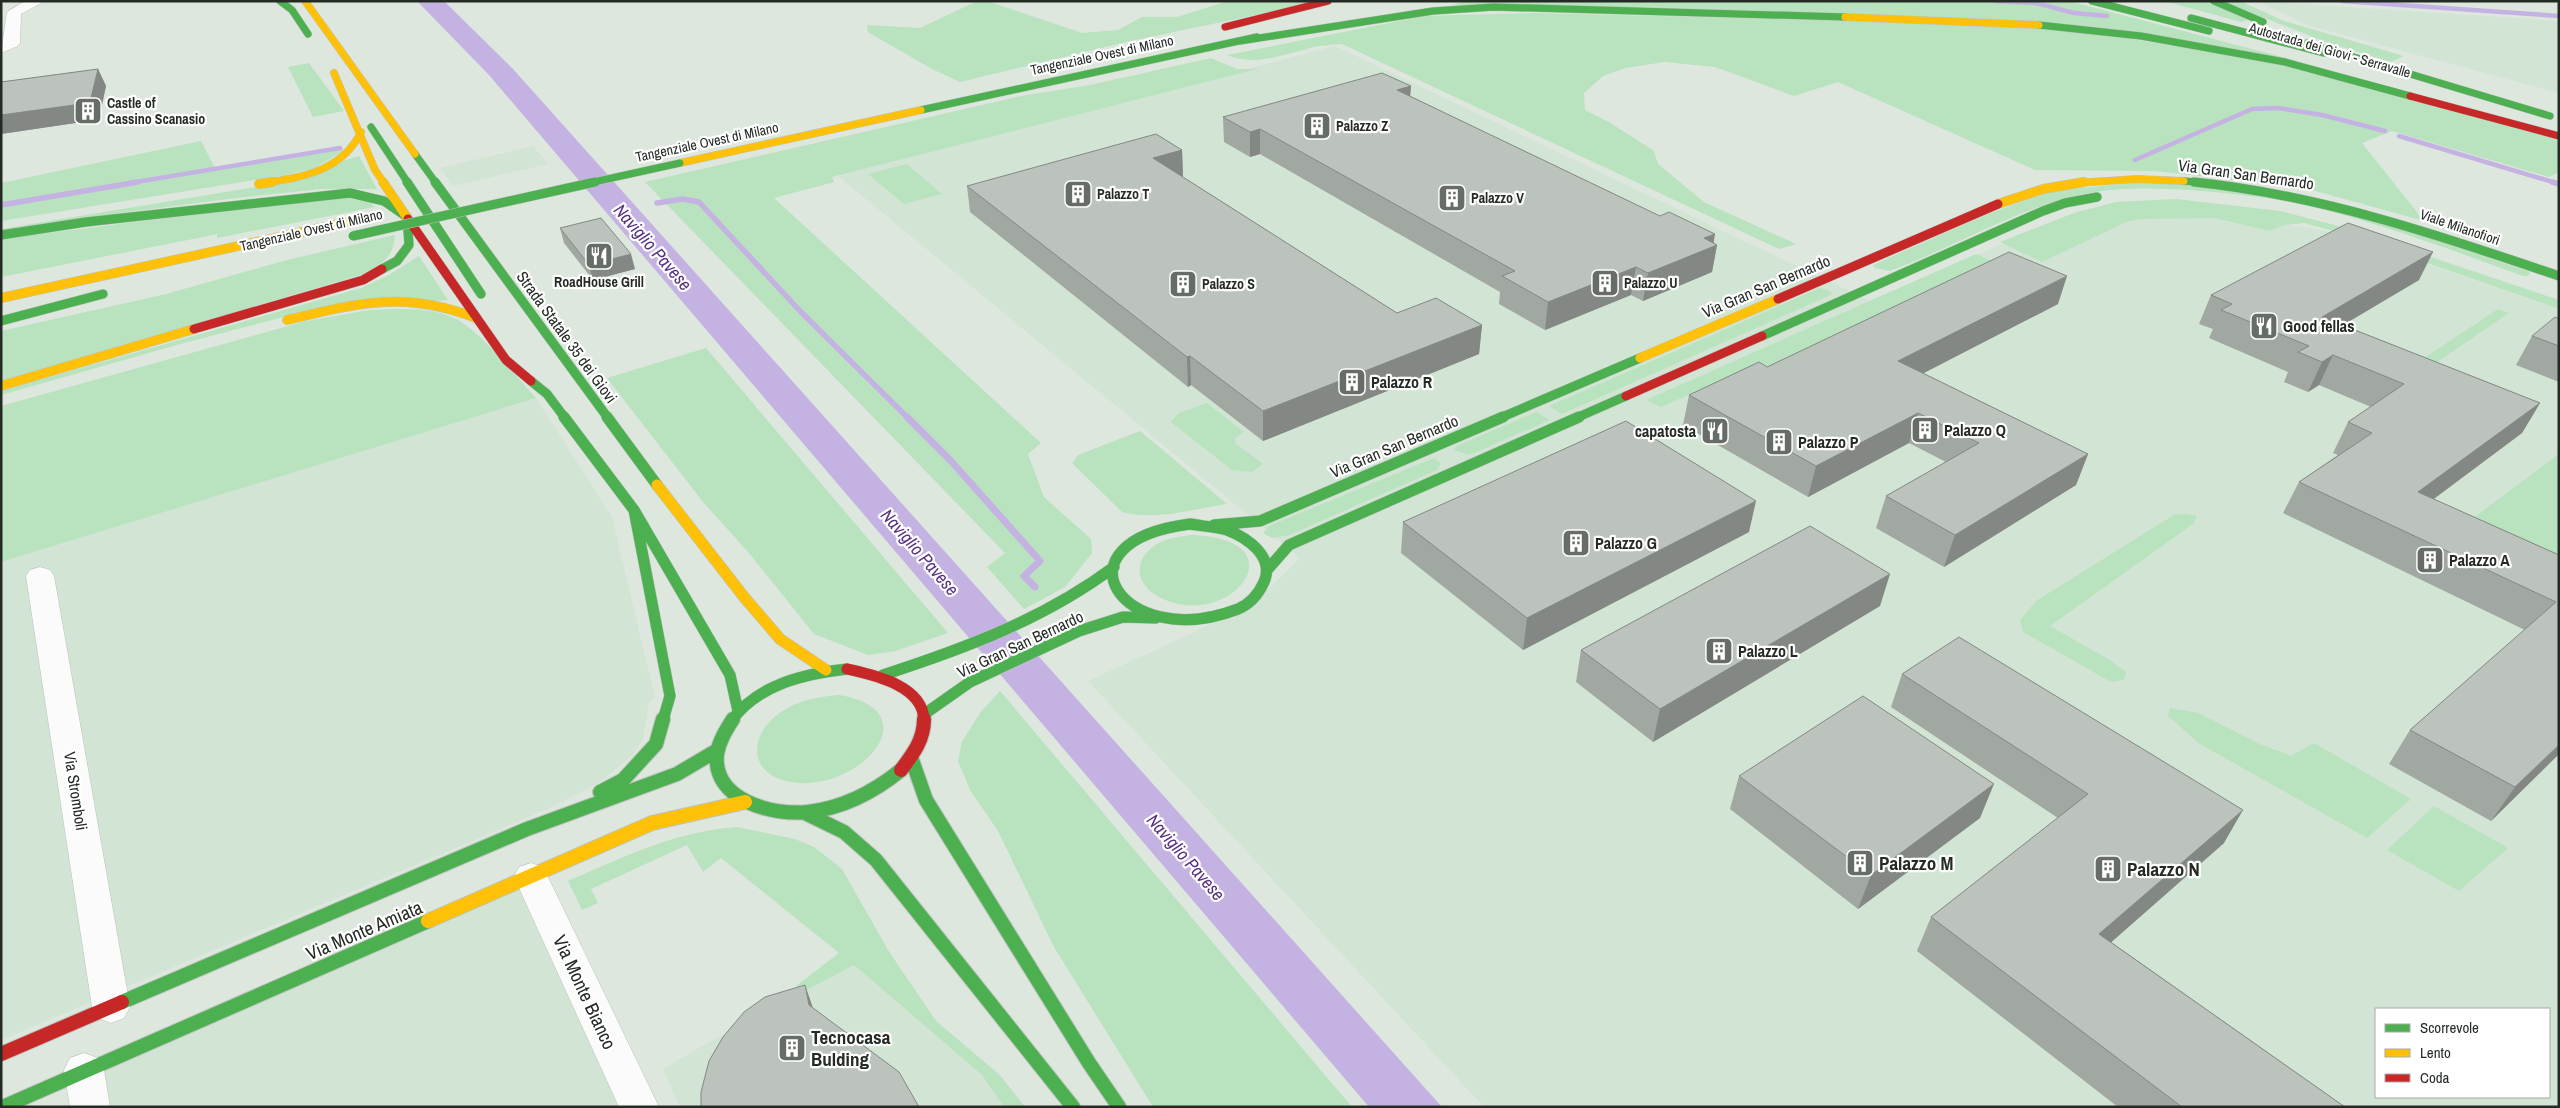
<svg xmlns="http://www.w3.org/2000/svg" width="2560" height="1108" font-family="'Archivo Narrow',sans-serif">
  <style>
    .built { fill: #d2e4d4; fill-rule: evenodd }
    .green { fill: #b9e2bf }
    .water { fill: #c4b3e2 }
    .lines { fill: none; stroke-linecap: round; stroke-linejoin: round }
    .stream-far2 { stroke: #c4b3e2; stroke-width: 4.5 }
    .stream-far1 { stroke: #c4b3e2; stroke-width: 5.5 }
    .stream { stroke: #c4b3e2; stroke-width: 7 }
    .street-casing { stroke: #bbc3bc; stroke-width: 1 }
    .fast-far3-casing { stroke: #bbc3bc; stroke-width: 8 }
    .fast-far2-casing { stroke: #bbc3bc; stroke-width: 10 }
    .fast-far1-casing { stroke: #bbc3bc; stroke-width: 12 }
    .fast-casing { stroke: #bbc3bc; stroke-width: 16 }
    .slow-far3-casing { stroke: #bbc3bc; stroke-width: 8 }
    .slow-far2-casing { stroke: #bbc3bc; stroke-width: 10 }
    .slow-far1-casing { stroke: #bbc3bc; stroke-width: 12 }
    .slow-casing { stroke: #bbc3bc; stroke-width: 16 }
    .jam-far3-casing { stroke: #bbc3bc; stroke-width: 8 }
    .jam-far2-casing { stroke: #bbc3bc; stroke-width: 10 }
    .jam-far1-casing { stroke: #bbc3bc; stroke-width: 12 }
    .jam-casing { stroke: #bbc3bc; stroke-width: 16 }
    .street { fill: #fafbfa; fill-rule: evenodd }
    .fast-far3 { stroke: #4caf50; stroke-width: 7 }
    .fast-far2 { stroke: #4caf50; stroke-width: 9 }
    .fast-far1 { stroke: #4caf50; stroke-width: 11 }
    .fast { stroke: #4caf50; stroke-width: 14 }
    .slow-far3 { stroke: #ffc107; stroke-width: 7 }
    .slow-far2 { stroke: #ffc107; stroke-width: 9 }
    .slow-far1 { stroke: #ffc107; stroke-width: 11 }
    .slow { stroke: #ffc107; stroke-width: 14 }
    .jam-far3 { stroke: #c62828; stroke-width: 7 }
    .jam-far2 { stroke: #c62828; stroke-width: 9 }
    .jam-far1 { stroke: #c62828; stroke-width: 11 }
    .jam { stroke: #c62828; stroke-width: 14 }
    .fast-bridge-far1-casing { stroke: #bfc4bf; stroke-width: 8; stroke-linecap: butt }
    .fast-bridge-casing { stroke: #bfc4bf; stroke-width: 10; stroke-linecap: butt }
    .fast-bridge-far1 { stroke: #4caf50; stroke-width: 7 }
    .fast-bridge { stroke: #4caf50; stroke-width: 9 }
    .wall { fill: #a1a8a2 }
    .shaded-wall { fill: #838884 }
    .building { fill: #bbc3bc; stroke: #838884 }
    .labels { text-anchor: middle; dominant-baseline: central; stroke-width: 4.5; stroke-linejoin: round; paint-order: stroke }
    .far-street-label { font-size: 14px; fill: #242b25; stroke: #fff }
    .far-poi-label { font-size: 14px; font-weight: bold; fill: #242b25; stroke: #fff; text-anchor: start }
    .street-label { font-size: 16px; fill: #242b25; stroke: #fff }
    .poi-label { font-size: 16px; font-weight: bold; fill: #242b25; stroke: #fff; text-anchor: start }
    .water-label { font-size: 18px; font-style: italic; fill: #583184; stroke: #fff }
    .near-poi-label { font-size: 19px; font-weight: bold; fill: #242b25; stroke: #fff; text-anchor: start }
    .near-street-label { font-size: 19px; fill: #242b25; stroke: #fff }
  </style>
  <rect width="100%" height="100%" fill="#dde7de"/>
  <path class="built" d="M2257,1L2559,21V93L2307,25Z
    M1335,46L1870,301L2004,243L2194,208L2337,233L2559,309V1107H1484L1088,681L1197,631L1257,600L1300,558L838,176ZM2376,1009H2549V1097H2376Z
    M533,146L548,164L453,186L440,168Z
    M536,398L612,517L655,698L649,703L643,739L633,755L599,783L550,808L1,1040V562Z
    M531,877L639,1107H90L84,1070Z
    M854,965L982,1075L1004,1107H680L663,1069L702,1046Z"/>
  <path class="green" d="M977,1H987L1082,33L1118,30L1142,17H1177L1228,1H1323L1126,42L960,82L932,69L868,32L867,25L920,28Z
    M1467,1H2069L2301,62L2077,26L1452,5Z
    M2164,1H2206L2248,20L2241,22Z
    M2222,1H2240L2284,21L2404,56L2391,62L2323,41Z
    M1531,13L1985,24L2107,35L2276,63L2559,139V172L2549,177L2392,131L2362,143L2424,221L2305,188L2154,171L2035,170L1838,82L1794,96L1715,67L1665,62L1625,68L1603,76L1584,93L1585,110L1609,122L1654,151L1658,164L1704,202L1796,244L1779,249L1342,44C1333,45 1323,45 1314,47C1284,54 1257,67 1227,55L1425,16Z
    M1211,58L1237,69H1257L832,177L834,182L774,198L1041,443L1028,454L1044,497L1091,539L1092,553L1065,587L1024,609L987,567L1005,553L645,182L1021,96L1090,85Z
    M309,63L344,111L313,117L288,67Z
    M201,141L215,168L342,147L344,151L314,168L286,175L1,221V183Z
    M359,156L377,189H322L236,198L120,213L1,232V229L262,186Z
    M907,164L942,194L904,204L868,174Z
    M2132,183H2170L2239,189L2360,214L2530,272L2528,276H2523C2448,249 2373,220 2296,203C2266,197 2234,194 2203,191C2160,188 2117,186 2075,196C2010,212 1952,248 1890,271L1875,268L1873,265L1985,215L2051,191Z
    M341,196L371,203L375,207L217,238V234L213,235L1,277V239Z
    M2176,199L2280,211L2338,226L2559,300V309L2347,235L2304,223L2284,225L2270,231L2215,218L2140,219L2126,222L2042,262L2000,242L2074,213L2116,202Z
    M395,235C393,257 384,261 367,273L1,381V331L166,294L287,260Z
    M1976,254L2020,273L1986,268L1758,370L1750,367L1661,407L1646,400Z
    M419,256L448,300L303,312L184,343L1,395V391L361,288L389,275Z
    M1820,288L1828,290L1833,294L1562,414L1549,406Z
    M395,309C416,309 437,309 456,319C480,331 517,377 536,398L1,562V406L306,321L370,310Z
    M2498,309L2509,313L2427,369L2415,364Z
    M706,348L948,633L895,651L868,655L814,634L749,553L703,502L607,378Z
    M1207,403L1244,432L1236,437L1235,443L1263,464L1252,472L1232,470L1171,422L1179,413Z
    M1536,412L1550,420L1469,455L1454,450L1457,446Z
    M1140,431L1227,504C1194,509 1155,521 1122,512L1072,463L1078,455Z
    M2559,454V588L2449,536Z
    M1434,458L1441,463L1437,470L1289,535L1272,538L1263,533L1269,526Z
    M2186,514L2197,516L2193,524L2050,626L2108,659L2126,672L2124,680L2111,682L2023,632L2020,620L2036,601L2174,515Z
    M1190,535C1305,538 1229,634 1159,597C1134,584 1133,559 1157,544C1167,538 1179,537 1190,535Z
    M1000,691L1352,1107H1153L1054,947L998,831L970,790L958,761L962,742L980,713Z
    M839,695C934,711 857,794 791,782C747,775 748,734 781,712C798,700 818,697 839,695Z
    M2170,708L2199,713L2257,743L2291,756L2314,743L2411,799L2367,838L2200,744L2168,716Z
    M2434,806L2508,848L2459,891L2387,850Z
    M737,827L795,839L814,847L842,869L888,950L936,1021L1000,1075L1025,1107H1004L982,1075L854,965L803,992L796,986L839,953L721,858L703,872L687,845L591,889L598,903L582,910L568,881C623,857 677,831 737,827Z"/>
  <path class="water" d="M417,1H444L513,69L1442,1107H1369L489,75Z"/>
  <g class="lines">
    <path class="stream-far2" d="M1995,1L2036,3L2074,13L2107,16
      M2342,1L2559,16
      M2399,136L2556,183
      M2135,160L2252,109L2278,108L2322,115L2385,131
      M130,183L340,148"/>
    <path class="stream-far1" d="M2552,182L2559,184
      M657,203L683,199L699,202L800,311L908,418
      M1,205L138,182"/>
    <path class="stream" d="M907,417L951,461L1040,561L1024,576L1035,587"/>
    <defs>
      <path id="street" d="M25,1H45L21,14L20,43L18,46L1,53L7,12Z
        M40,567L50,570L54,576L130,1007L124,1018L111,1023L98,1018L92,1007L26,576L30,570Z
        M531,863L543,867L548,877L659,1107H619L514,877L519,867Z
        M84,1053L98,1058L104,1070L110,1107H70L64,1070L70,1058Z"/>
      <path id="fast-far3" d="M280,1L292,10L308,34
        M2092,1L2209,31
        M2214,1L2263,22
        M2191,18L2324,53
        M2039,25L2141,36L2285,62L2410,96
        M1240,41L1433,11L1494,7L1845,17
        M2307,43L2550,116
        M921,110L1257,37
        M371,127L408,183
        M415,154L436,183
        M2184,181L2206,183"/>
      <path id="fast-far2" d="M407,182L481,294
        M435,182L608,418
        M2194,182C2320,195 2439,235 2559,276
        M1,235L86,222L350,193L384,201L407,217L409,245L397,261L382,269
        M1,321L103,294
        M1762,336L2043,211L2065,203L2097,197
        M531,381L547,394L565,418
        M1500,418L1640,358
        M1576,418L1626,396"/>
      <path id="fast-far1" d="M564,417L634,510L730,675L738,711
        M607,417L657,485
        M634,510L670,696L663,720
        M1190,524C1202,526 1216,527 1227,530C1248,538 1275,557 1264,582C1259,593 1250,604 1238,609C1122,654 1049,542 1190,524Z
        M1214,525L1260,521L1503,417
        M1267,570L1289,545L1579,417
        M883,675C966,648 1044,619 1114,567
        M923,715L970,682L1079,631L1123,617L1156,618
        M732,720C759,684 804,674 847,669"/>
      <path id="fast" d="M733,719C726,730 719,741 717,754C712,800 772,816 808,812C843,808 874,792 901,770
        M912,760L926,800L1089,1063L1119,1107
        M600,792L623,780L656,744L663,719
        M805,813L844,832L876,860L1073,1107
        M122,1002L527,829L677,774L716,751
        M3,1107L428,921"/>
      <path id="slow-far3" d="M305,1L415,154
        M1845,17L2039,25
        M334,73L375,170L384,183
        M680,163L921,110
        M264,183C303,177 342,171 361,132
        M2075,183L2137,179L2184,181"/>
      <path id="slow-far2" d="M383,182L408,219
        M259,184L272,182
        M1998,204L2043,189L2084,182
        M1,298L375,216
        M287,320C358,303 405,290 476,318
        M1640,358L1778,299
        M1,386L194,329"/>
      <path id="slow-far1" d="M657,485L744,597L780,639L826,670"/>
      <path id="slow" d="M428,921L652,823L745,802"/>
      <path id="jam-far3" d="M1225,27L1328,1
        M2410,96L2559,136"/>
      <path id="jam-far2" d="M408,219L506,360L531,381
        M1778,299L1998,204
        M194,329L363,280L382,269
        M1626,396L1762,336"/>
      <path id="jam-far1" d="M847,669C873,675 923,685 924,720"/>
      <path id="jam" d="M901,770C913,754 924,740 924,719
        M1,1054L122,1002"/>
    </defs>
    <use href="#street" class="street-casing"/>
    <use href="#fast-far3" class="fast-far3-casing"/>
    <use href="#fast-far2" class="fast-far2-casing"/>
    <use href="#fast-far1" class="fast-far1-casing"/>
    <use href="#fast" class="fast-casing"/>
    <use href="#slow-far3" class="slow-far3-casing"/>
    <use href="#slow-far2" class="slow-far2-casing"/>
    <use href="#slow-far1" class="slow-far1-casing"/>
    <use href="#slow" class="slow-casing"/>
    <use href="#jam-far3" class="jam-far3-casing"/>
    <use href="#jam-far2" class="jam-far2-casing"/>
    <use href="#jam-far1" class="jam-far1-casing"/>
    <use href="#jam" class="jam-casing"/>
    <use href="#street" class="street"/>
    <use href="#fast-far3" class="fast-far3"/>
    <use href="#fast-far2" class="fast-far2"/>
    <use href="#fast-far1" class="fast-far1"/>
    <use href="#fast" class="fast"/>
    <use href="#slow-far3" class="slow-far3"/>
    <use href="#slow-far2" class="slow-far2"/>
    <use href="#slow-far1" class="slow-far1"/>
    <use href="#slow" class="slow"/>
    <use href="#jam-far3" class="jam-far3"/>
    <use href="#jam-far2" class="jam-far2"/>
    <use href="#jam-far1" class="jam-far1"/>
    <use href="#jam" class="jam"/>
    <defs>
      <path id="fast-bridge-far1" d="M589,183L680,163"/>
      <path id="fast-bridge" d="M353,236L595,182"/>
    </defs>
    <use href="#fast-bridge-far1" class="fast-bridge-far1-casing"/>
    <use href="#fast-bridge" class="fast-bridge-casing"/>
    <use href="#fast-bridge-far1" class="fast-bridge-far1"/>
    <use href="#fast-bridge" class="fast-bridge"/>
  </g>
  <path class="wall" d="M98,69L106,86L98,123L82,122L1,134V82Z
    M1411,86L1410,96L1717,245L1712,272L1643,301L1631,295L1545,330L1499,304L1500,292L1260,154L1250,157L1224,142L1223,117Z
    M1182,150L1183,176H1181L1397,313L1482,325L1479,354L1263,441L1191,385L1188,387L970,212L967,186Z
    M560,228L635,269L593,280L564,243Z
    M2419,280L2342,325L2540,403L2522,433L2434,499L2559,555V754L2491,821L2389,764L2410,730L2525,630L2283,513L2299,482L2338,455L2333,453L2348,422L2371,407L2319,385L2308,392L2284,382L2288,372L2209,338L2213,329L2199,324L2211,295Z
    M2058,304L1923,373L2088,454L2076,485L1944,567L1876,528L1886,496L1946,462L1909,443L1808,497L1683,425L1689,395L1767,367Z
    M2559,319V382L2516,365L2532,336Z
    M1403,522L1749,532L1523,650L1401,553Z
    M1880,606L1653,742L1576,682L1581,650Z
    M1902,674L2224,843L2111,942L2345,1107H2118L1917,951L1931,917L2058,818L1891,707Z
    M1739,776L1980,818L1858,909L1730,809Z"/>
  <path class="shaded-wall" d="M98,69L106,86L98,123L89,106Z
    M1411,86L1409,110L1397,90Z
    M74,105L82,122L1,134V115Z
    M1260,129V154L1250,157V132Z
    M1182,150L1183,176L1154,184L1153,158Z
    M1715,234L1713,247L1717,245L1712,272L1643,301L1648,273L1704,238Z
    M2433,252L2419,280L2308,346L2322,317Z
    M631,254L635,269L593,280L589,265Z
    M1636,267L1631,295L1545,330L1548,302Z
    M2067,276L2058,304L1889,391L1898,361Z
    M1482,325L1479,354L1263,441V411Z
    M2333,355L2319,385L2308,392L2322,362Z
    M1190,356L1191,385L1188,387L1187,357Z
    M2540,403L2522,433L2401,523L2418,492Z
    M1918,413L1909,443L1808,497L1816,466Z
    M2088,454L2076,485L1944,567L1955,535Z
    M1756,501L1749,532L1523,650L1527,618Z
    M1890,574L1880,606L1653,742L1660,709Z
    M2559,745V754L2491,821L2515,787Z
    M1994,784L1980,818L1858,909L1871,875Z
    M2243,810L2224,843L2082,968L2099,934Z
    M805,985L813,1008L809,1005Z"/>
  <path class="building" d="M98,69L89,106L74,105L1,115V82Z
    M1382,73L1411,86L1397,90L1660,216L1669,212L1715,234L1704,238L1717,245L1648,273L1636,267L1548,302L1502,276L1515,271L1260,129L1250,132L1223,117Z
    M1156,134L1182,150L1153,158L1397,313L1436,298L1482,325L1263,411L1190,356L1187,357L967,186Z
    M601,218L631,254L589,265L560,228Z
    M2348,223L2433,252L2322,317L2540,403L2418,492L2559,555V745L2515,787L2410,730L2556,602L2299,482L2372,433L2348,422L2404,384L2333,355L2322,362L2298,352L2309,346L2221,310L2232,304L2211,295Z
    M2009,252L2067,276L1898,361L2088,454L1955,535L1886,496L1979,443L1918,413L1816,466L1689,395L1759,362L1767,367Z
    M2555,317L2559,319V346L2532,336Z
    M1626,421L1756,501L1527,618L1403,522Z
    M1810,526L1890,574L1660,709L1581,650Z
    M1959,637L2243,810L2099,934L2345,1107H2182L1931,917L2088,794L1902,674Z
    M1863,696L1994,784L1871,875L1739,776Z
    M805,985L809,1005L899,1072L919,1107H701V1092L709,1061L723,1037L744,1012L765,997Z"/>
  <defs>
    <symbol id="building-square" viewBox="-11 -11 22 22"><rect x="-9" y="-9" width="18" height="18" rx="4" fill="#656d66" stroke="#fff"/><path d="M-4-6H4V6H1V3H-1V6H-4ZM-2.5-4.3h1.7v1.8h-1.7ZM.8-4.3h1.7v1.8H.8ZM-2.5-1h1.7V.8h-1.7ZM.8-1h1.7V.8H.8Z" fill="#fff"/></symbol>
    <symbol id="restaurant-square" viewBox="-11 -11 22 22"><rect x="-9" y="-9" width="18" height="18" rx="4" fill="#656d66" stroke="#fff"/><path d="M-5-6h1v4h1v-4h1v4h1v-4h1v5L-1.5 .5V6h-2V.5L-5-1ZM5-6V6H3V1.5H1.5Q1.5-4 5-6Z" fill="#fff"/></symbol>
  </defs>
  <g fill-rule="evenodd">
    <use href="#building-square" x="72" y="95" width="32" height="32"/>
    <use href="#building-square" x="1301" y="110" width="32" height="32"/>
    <use href="#building-square" x="1062" y="178" width="32" height="32"/>
    <use href="#building-square" x="1436" y="182" width="32" height="32"/>
    <use href="#restaurant-square" x="583" y="240" width="32" height="32"/>
    <use href="#building-square" x="1589" y="267" width="32" height="32"/>
    <use href="#building-square" x="1167" y="268" width="32" height="32"/>
    <use href="#restaurant-square" x="2248" y="310" width="32" height="32"/>
    <use href="#building-square" x="1336" y="366" width="32" height="32"/>
    <use href="#building-square" x="1909" y="414" width="32" height="32"/>
    <use href="#restaurant-square" x="1699" y="415" width="32" height="32"/>
    <use href="#building-square" x="1763" y="426" width="32" height="32"/>
    <use href="#building-square" x="1560" y="527" width="32" height="32"/>
    <use href="#building-square" x="2414" y="544" width="32" height="32"/>
    <use href="#building-square" x="1703" y="635" width="32" height="32"/>
    <use href="#building-square" x="1844" y="847" width="32" height="32"/>
    <use href="#building-square" x="2092" y="853" width="32" height="32"/>
    <use href="#building-square" x="776" y="1032" width="32" height="32"/>
  </g>
  <g class="labels">
    <g class="far-street-label">
      <text transform="translate(2330 50) rotate(16)">Autostrada dei Giovi - Serravalle</text>
      <text transform="translate(1102 55) rotate(-12)">Tangenziale Ovest di Milano</text>
      <text transform="translate(707 142) rotate(-12)">Tangenziale Ovest di Milano</text>
      <text transform="translate(2460 227) rotate(19)">Viale Milanofiori</text>
      <text transform="translate(311 230) rotate(-13)">Tangenziale Ovest di Milano</text>
    </g>
    <g class="far-poi-label">
      <text x="107" y="103">Castle of<tspan x="107" dy="16">Cassino Scanasio</tspan></text>
      <text x="1336" y="126">Palazzo Z</text>
      <text x="1097" y="194">Palazzo T</text>
      <text x="1471" y="198">Palazzo V</text>
      <text x="599" y="282" text-anchor="middle">RoadHouse Grill</text>
      <text x="1624" y="283">Palazzo U</text>
      <text x="1202" y="284">Palazzo S</text>
    </g>
    <g class="street-label">
      <text transform="translate(2246 174) rotate(8)">Via Gran San Bernardo</text>
      <text transform="translate(1766 286) rotate(-23)">Via Gran San Bernardo</text>
      <text transform="translate(567 337) rotate(54)">Strada Statale 35 dei Giovi</text>
      <text transform="translate(1394 446) rotate(-23)">Via Gran San Bernardo</text>
      <text transform="translate(1020 644) rotate(-25)">Via Gran San Bernardo</text>
      <text transform="translate(76 791) rotate(81)">Via Stromboli</text>
    </g>
    <g class="poi-label">
      <text x="2283" y="326">Good fellas</text>
      <text x="1371" y="382">Palazzo R</text>
      <text x="1944" y="430">Palazzo Q</text>
      <text x="1696" y="431" text-anchor="end">capatosta</text>
      <text x="1798" y="442">Palazzo P</text>
      <text x="1595" y="543">Palazzo G</text>
      <text x="2449" y="560">Palazzo A</text>
      <text x="1738" y="651">Palazzo L</text>
    </g>
    <g class="water-label">
      <text transform="translate(653 247) rotate(49)">Naviglio Pavese</text>
      <text transform="translate(920 552) rotate(49)">Naviglio Pavese</text>
      <text transform="translate(1186 857) rotate(49)">Naviglio Pavese</text>
    </g>
    <g class="near-poi-label">
      <text x="1879" y="863">Palazzo M</text>
      <text x="2127" y="869">Palazzo N</text>
      <text x="811" y="1037">Tecnocasa<tspan x="811" dy="22">Bulding</tspan></text>
    </g>
    <g class="near-street-label">
      <text transform="translate(364 930) rotate(-23)">Via Monte Amiata</text>
      <text transform="translate(585 992) rotate(65)">Via Monte Bianco</text>
    </g>
  </g>
  <rect width="2560" height="1108" fill="none" stroke="#242b25" stroke-width="5"/>
  <rect x="2375" y="1008" width="175" height="90" fill="#ffffff" stroke="#a7aaa8"/>
  <rect x="2385" y="1024" width="25" height="8" fill="#4caf50" stroke="#a7aaa8"/>
  <text x="2420" y="1033" font-size="15" fill="#242b25">Scorrevole</text>
  <rect x="2385" y="1049" width="25" height="8" fill="#ffc107" stroke="#a7aaa8"/>
  <text x="2420" y="1058" font-size="15" fill="#242b25">Lento</text>
  <rect x="2385" y="1074" width="25" height="8" fill="#c62828" stroke="#a7aaa8"/>
  <text x="2420" y="1083" font-size="15" fill="#242b25">Coda</text>
</svg>
